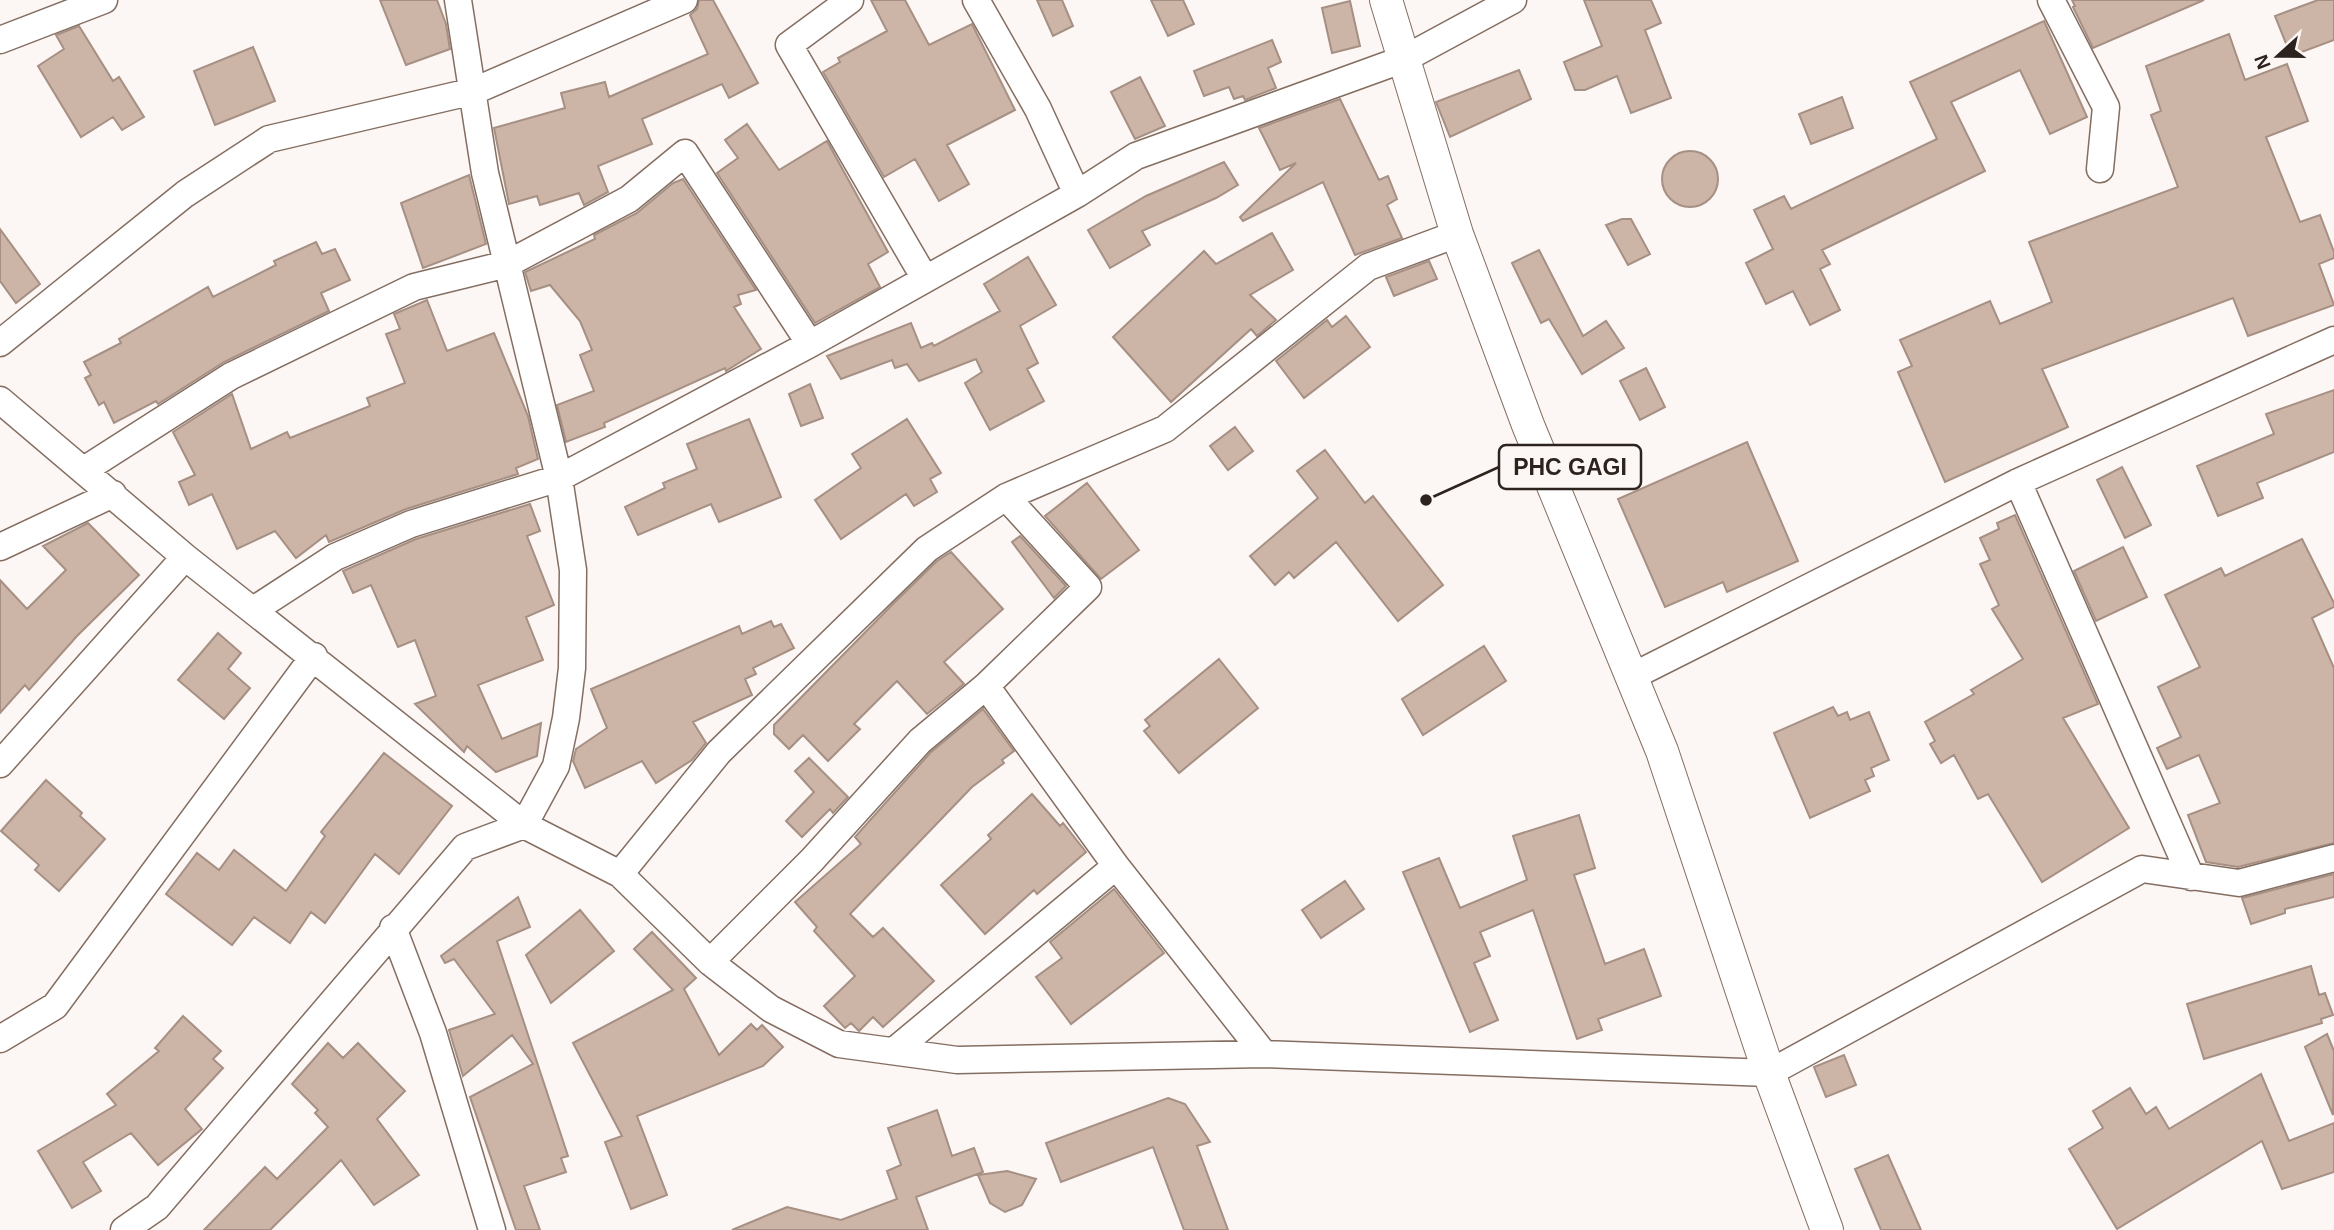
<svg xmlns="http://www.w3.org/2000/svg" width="2334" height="1230" font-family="Helvetica,sans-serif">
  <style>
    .building { fill: #ccb4a7; stroke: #a68f83; stroke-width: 2 }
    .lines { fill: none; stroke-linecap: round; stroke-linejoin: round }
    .minor-casing { stroke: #846e62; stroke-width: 29 }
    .tertiary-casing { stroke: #846e62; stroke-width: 34 }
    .minor { stroke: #fff; stroke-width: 26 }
    .tertiary { stroke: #fff; stroke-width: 32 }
    .leader { fill: none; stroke: #2c231e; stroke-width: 2.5 }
    .callout-dot { fill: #2c231e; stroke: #fcf7f4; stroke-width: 2.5 }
    .callout { fill: #fcf7f4; stroke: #2c231e; stroke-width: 2.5 }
    .callout-label { font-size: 23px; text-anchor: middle; font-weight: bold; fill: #2c231e }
  </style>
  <rect width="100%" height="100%" fill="#fcf7f4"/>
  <path class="building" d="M380,0H437L446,24L450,49L406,65Z
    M699,0H713L758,83L729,98L722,84L642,119L652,144L598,166L608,192L584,205L579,193L540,205L537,196L509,204L494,128L565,108L561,93L605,82L609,97L708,54L690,15L697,9Z
    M871,0H905L929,45L972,24L1015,110L947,145L969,184L939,201L915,159L884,177L823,72L840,62L838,58L887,31Z
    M1037,0H1062L1073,26L1053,36Z
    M1151,0H1183L1194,24L1168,36Z
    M1584,0H1651L1661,23L1645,30L1671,98L1631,113L1617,76L1585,90H1575L1564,62L1602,46Z
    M2072,0H2204L2093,48L2073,7L2075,6Z
    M2318,0H2334V40L2291,56L2275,16Z
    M1350,1L1360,46L1332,53L1322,8Z
    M2044,21L2087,117L2050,134L2020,70L1951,102L1985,171L1822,250L1830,264L1820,269L1840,310L1810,325L1793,291L1766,304L1746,263L1773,249L1754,210L1784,196L1791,209L1937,139L1910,82Z
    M79,26L113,81L119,77L144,117L122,130L113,117L81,137L38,66L64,49L56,35Z
    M2229,34L2245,80L2287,64L2308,121L2266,137L2300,222L2320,215L2334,252V258L2319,264L2334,305L2248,336L2233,298L2042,369L2068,427L1945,482L1898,372L1912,366L1900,340L1990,301L2000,324L2052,302L2029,242L2178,187L2151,115L2161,111L2146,66Z
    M1272,40L1281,62L1268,68L1276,88L1245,100L1243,96L1234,99L1229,87L1204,96L1194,71Z
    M253,47L275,101L215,125L194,71Z
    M1519,70L1531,99L1450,137L1436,102Z
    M1140,77L1165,126L1135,139L1111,92Z
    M1842,97L1853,128L1811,144L1799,114Z
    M1340,99L1379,180L1388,176L1397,199L1387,205L1402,238L1355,255L1323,182L1243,221L1240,217L1296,163L1280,170L1259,128Z
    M747,124L779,170L827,141L888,252L868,264L880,287L815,323L717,173L738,158L725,140Z
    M1662 179a28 28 0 1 1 56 0a28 28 0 1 1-56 0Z
    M1224,162L1238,185L1216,198L1142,231L1150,245L1110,268L1088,230L1146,196Z
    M469,175L486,244L423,268L401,203Z
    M683,179L756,290L738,295L741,304L734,307L761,349L726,371L725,368L604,423L605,427L566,442L557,405L594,391L580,355L592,350L580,321L550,285L531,291L525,272L595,239L594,235L637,213L673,183Z
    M1622,219H1631L1650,254L1628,265L1606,225Z
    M0,229L40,284L16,303L0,281Z
    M1272,233L1293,270L1250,295L1276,320L1257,336L1251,329L1171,402L1113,337L1204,251L1216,264Z
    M316,242L322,254L335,249L350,280L321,293L329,311L224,362L158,404L156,401L114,423L104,402L99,405L85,378L91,375L84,362L121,343L119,339L208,287L213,297L276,265L274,261Z
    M1539,250L1583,336L1606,321L1624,348L1582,374L1549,319L1541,323L1512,263Z
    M1028,257L1056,305L1020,326L1038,363L1027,369L1044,401L990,430L965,383L982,372L976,359L919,381L907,364L895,368L892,360L841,379L827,356L911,323L921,348L932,343L934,346L1000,311L984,284Z
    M1429,261L1437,279L1394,296L1386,277Z
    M427,300L447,351L494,333L528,416L538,459L516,468L518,474L406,509L329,542L326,535L296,558L275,531L237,549L212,494L189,505L179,482L195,475L173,432L232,394L251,449L287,432L290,438L370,406L367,398L405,383L386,334L400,329L394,314Z
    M1346,316L1370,347L1304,398L1276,361L1327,320L1332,327Z
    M1646,368L1665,407L1640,420L1620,381Z
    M810,384L823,418L801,426L789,394Z
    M2334,390V452L2257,483L2263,498L2218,516L2197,466L2274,434L2266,414Z
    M749,419L781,497L719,522L711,504L638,535L625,507L665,488L663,483L697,469L687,444Z
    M907,419L941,473L930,479L937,492L914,506L906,494L841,539L815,500L861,468L852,454Z
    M1235,427L1253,451L1228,470L1210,446Z
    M1747,442L1798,561L1727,592L1723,582L1665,607L1618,499Z
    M1325,450L1365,503L1373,496L1443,585L1398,621L1336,542L1294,578L1289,572L1275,585L1250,556L1318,498L1297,471Z
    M2122,467L2151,525L2125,538L2097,480Z
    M1087,483L1139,550L1101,579L1045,516Z
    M530,504L540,531L527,536L554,605L526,617L543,660L478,685L502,739L541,723L537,756L496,772L467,746L464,752L415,704L436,696L415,640L398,647L371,585L353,593L343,571L416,539Z
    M2015,515L2098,704L2063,718L2129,828L2042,882L1988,794L1978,799L1954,755L1941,763L1930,744L1935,741L1925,722L1974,694L1971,690L2023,659L1992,609L1999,605L1980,564L1990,560L1980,538L1999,529L1997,523Z
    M88,523L139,575L77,636L29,690L25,685L0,713V580L27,609L66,570L43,546Z
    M1020,536L1066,586L1054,598L1012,542Z
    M2302,539L2334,603V607L2312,618L2334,668V843L2238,867L2206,862L2188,815L2220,803L2199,755L2167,769L2157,748L2181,737L2158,687L2200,667L2165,595L2221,568L2225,576Z
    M2123,547L2147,597L2096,621L2074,571Z
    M951,552L1003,609L944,662L964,684L927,714L897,681L854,724L860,729L828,761L803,735L789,749L774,734V725L895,602L937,561Z
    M771,621L774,627L781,624L794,648L753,668L756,674L745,679L752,695L693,722L706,743L692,760L656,783L642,761L585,788L573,761L576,749L607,728L591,689L739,626L742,634Z
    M218,633L241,653L228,669L250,688L224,719L178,680Z
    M1484,646L1506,681L1423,735L1402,699Z
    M1219,659L1258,708L1179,773L1144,731L1150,726L1145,720Z
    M1833,707L1838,716L1847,712L1850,720L1869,712L1889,760L1871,768L1874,776L1865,780L1870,791L1810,818L1774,733Z
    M983,709L1014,751L1002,760L1004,763L972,787L850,914L873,937L883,928L934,981L883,1027L873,1017L859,1031L851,1023L845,1028L824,1006L855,976L814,931L817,927L795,902L861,844L855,837L931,752Z
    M384,753L452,806L399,874L375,854L325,923L311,912L290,943L254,917L232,945L166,894L197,853L219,870L234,850L286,891L325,836L321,832Z
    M809,758L848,797L833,813L830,809L802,837L786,821L814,792L795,771Z
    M46,780L82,813L80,816L105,839L59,891L35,870L39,865L1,831Z
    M1032,794L1060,826L1063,823L1086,852L1037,894L1034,890L985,934L941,885L991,839L988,835Z
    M1579,815L1595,868L1574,875L1605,964L1644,949L1661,996L1598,1019L1602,1030L1577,1039L1533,910L1480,932L1490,956L1474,963L1498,1020L1470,1032L1403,872L1439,858L1460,908L1527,880L1513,836Z
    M2334,874V897L2285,909V913L2251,924L2242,898Z
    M1345,881L1364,909L1321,938L1302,910Z
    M1114,889L1164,953L1071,1024L1036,977L1062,958L1050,942Z
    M518,897L530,927L497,941L568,1156L561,1158L566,1172L524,1186L540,1230H516L470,1097L533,1064L512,1035L463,1076L449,1030L495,1014L454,959L445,963L441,956Z
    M580,910L614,951L551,1003L526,955Z
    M652,932L696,978L684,989L719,1055L751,1024L757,1030L762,1025L783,1047L763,1066L637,1116L667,1195L631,1209L605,1142L622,1136L573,1043L673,990L634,949Z
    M2311,966L2319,995L2325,993L2333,1015L2321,1019L2322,1023L2204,1059L2187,1004Z
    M183,1016L221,1051L213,1059L223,1068L185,1109L202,1129L158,1165L131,1133L83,1162L101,1191L72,1208L38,1151L116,1105L107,1094L159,1051L155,1048Z
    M2327,1034L2334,1051L2333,1115L2305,1047Z
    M328,1043L343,1058L358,1043L405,1091L377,1119L419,1175L374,1205L341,1160L270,1230H204L265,1167L277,1179L328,1127L315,1113L318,1110L292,1084Z
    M1844,1055L1856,1085L1826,1097L1814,1067Z
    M2261,1074L2289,1141L2334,1123V1172L2282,1189L2262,1141L2117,1229L2069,1149L2103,1128L2093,1111L2130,1088L2146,1114L2156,1107L2169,1129Z
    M1168,1098L1185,1104L1210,1142L1197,1146L1228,1230H1184L1153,1147L1061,1182L1046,1143Z
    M937,1110L952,1156L974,1148L983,1172L916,1197L928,1230H732L787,1207L841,1220L897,1199L887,1171L901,1165L888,1128Z
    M1888,1155L1921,1230H1881L1855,1169Z
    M1007,1171L1036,1179L1022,1205L1005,1212L990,1203L978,1175Z"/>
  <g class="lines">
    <defs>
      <path id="minor" d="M850,0L789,45L924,277
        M976,0L1038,109L1077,194
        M2051,0L2106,107L2100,169
        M0,40L104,0
        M0,343L185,194L269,139L474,91L684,0
        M0,400L185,557L524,825L620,874L710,962L771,1009L839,1044L957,1060L1264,1054L1769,1073L2142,869L2239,883L2334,858
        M84,470L231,376L414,287L507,264L629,199L685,153L810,344
        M2018,482L2191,877
        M0,547L113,494
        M255,609L335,557L411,524L559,478L810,344L1077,194L1136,156L1404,59L1513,0
        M1631,677L2018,482L2334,340
        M986,686L1116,866L1264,1054
        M0,764L185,557
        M620,874L719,752L927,549L1006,497L1165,429L1368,267L1457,234
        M393,928L433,1033L492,1230
        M710,962L812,860L920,741L986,686L1088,587L1006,497
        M0,1039L55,1006L314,656
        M894,1051L1116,866
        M124,1230L157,1207L465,847L524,825L556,766L566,718L572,668L573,570L559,478L485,173L458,0"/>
      <path id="tertiary" d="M1386,0L1457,234L1528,425L1662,751L1769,1073L1827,1230"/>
    </defs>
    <use href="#minor" class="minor-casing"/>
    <use href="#tertiary" class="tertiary-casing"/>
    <use href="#minor" class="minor"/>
    <use href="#tertiary" class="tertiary"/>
  </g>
  <path class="leader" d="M1426 500L1499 467"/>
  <circle class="callout-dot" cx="1426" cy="500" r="7"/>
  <rect class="callout" x="1499" y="445" width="142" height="44" rx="7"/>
  <g class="callout-label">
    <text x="1570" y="475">PHC GAGI</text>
  </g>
  <g transform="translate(2278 56) rotate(249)" stroke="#fcf7f4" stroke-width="5" paint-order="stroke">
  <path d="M0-5L12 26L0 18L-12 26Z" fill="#2c231e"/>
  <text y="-10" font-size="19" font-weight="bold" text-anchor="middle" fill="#2c231e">N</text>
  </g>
</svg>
